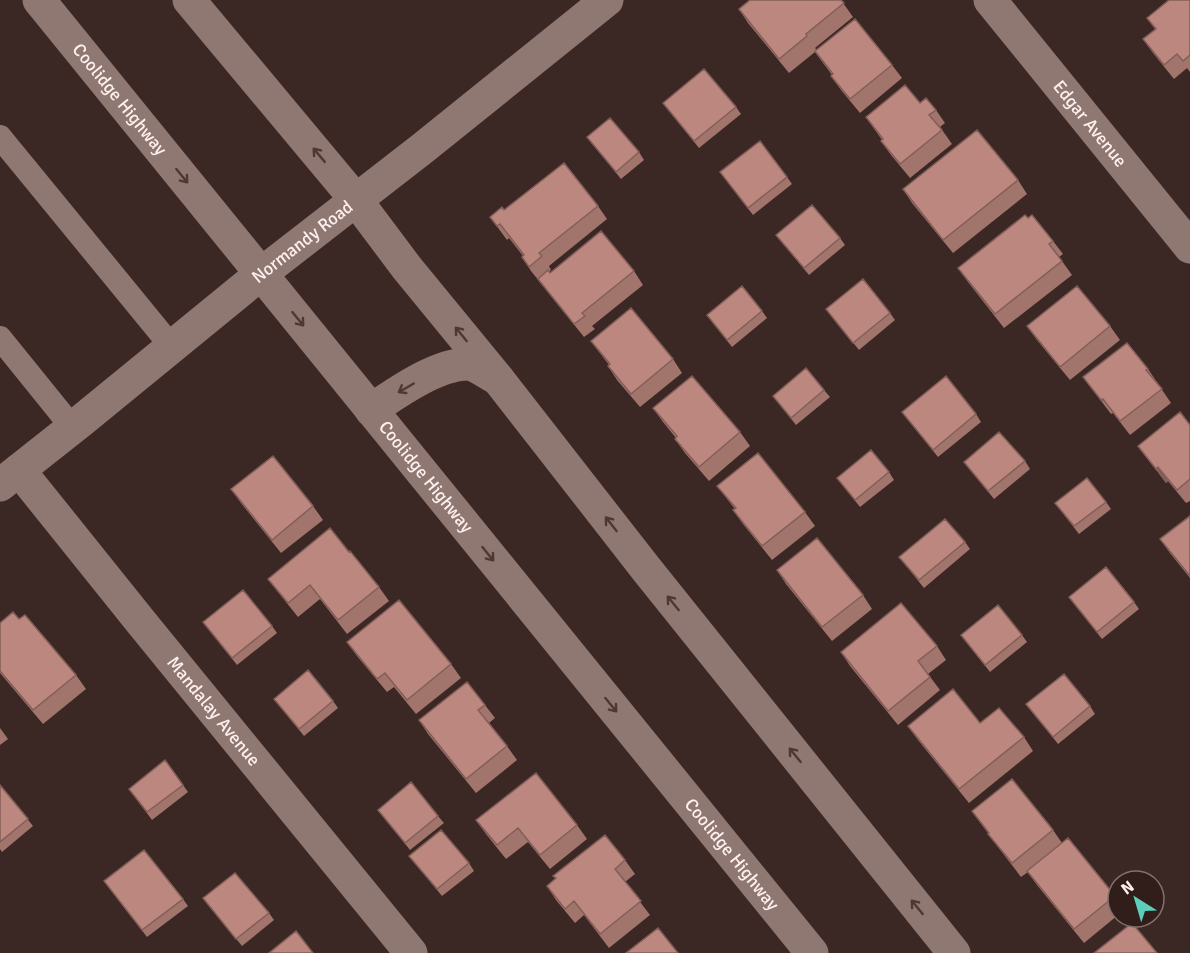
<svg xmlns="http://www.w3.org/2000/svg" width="1190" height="953" font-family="Signika,sans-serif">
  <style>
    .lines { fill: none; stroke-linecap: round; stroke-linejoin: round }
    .service { stroke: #8f7772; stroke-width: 24 }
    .minor { stroke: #8f7772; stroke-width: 33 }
    .tertiary { stroke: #8f7772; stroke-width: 33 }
    .secondary { stroke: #8f7772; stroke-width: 33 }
    .wall { fill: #a1746c }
    .shaded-wall { fill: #835e58 }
    .building { fill: #bb877e; stroke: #835e58; stroke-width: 1.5 }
    .oneway { stroke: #4d3834 }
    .labels { text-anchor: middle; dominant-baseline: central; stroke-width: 6; stroke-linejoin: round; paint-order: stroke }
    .street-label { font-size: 18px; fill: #fef0ee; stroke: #311d1a }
  </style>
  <rect width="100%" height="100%" fill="#3b2724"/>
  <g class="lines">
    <path class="service" d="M0,137L172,347
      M0,338L72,427"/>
    <g class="minor">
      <path id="s1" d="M990,0L1190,247"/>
      <path id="s2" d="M19,470L141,622L411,953"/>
    </g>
    <path class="tertiary" id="s3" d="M0,485L81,421L262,273L423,148L607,0"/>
    <g class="secondary">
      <path id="s4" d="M39,0C297,317 554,635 812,953"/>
      <path d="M189,0L356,200L407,268L498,379L647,570L954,953"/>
      <path d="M371,410C396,393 437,364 468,364C475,364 490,375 498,379"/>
    </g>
  </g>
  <path class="wall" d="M841,0L853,17L815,48L817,50L892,65L902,78L860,113L841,90L831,76L832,75L815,52L789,73L748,23L739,9Z
    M1190,0V72L1187,68L1174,79L1153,53L1143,39L1155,29L1147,18Z
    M663,103L736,107L741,114L699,148Z
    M920,103L936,110L945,123L940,127L952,144L910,178L891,155L881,141L882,140L866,117Z
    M587,137L639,152L644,160L621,179Z
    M720,172L787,177L792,184L753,215Z
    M1018,180L1027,194L953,253L912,203L903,189Z
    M598,206L607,219L549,266L551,270L549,272L550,273L634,271L643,285L592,326L595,329L584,337L531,271L522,257L523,256L509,238L507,240L490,217L504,210Z
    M1028,218L1053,241L1063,254L1059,257L1072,275L1004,328L968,282L958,268Z
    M776,235L840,238L845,245L809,275Z
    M826,309L890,313L895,320L859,350Z
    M762,311L767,318L732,347L707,315Z
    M1027,326H1110L1120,340L1070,380L1037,340Z
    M591,341L673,359L682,373L640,407L617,380L608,366L609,365Z
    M1148,369L1171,403L1130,435L1113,413L1111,414L1083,377Z
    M824,390L830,397L796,425L773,396Z
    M653,408L740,432L750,446L709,481L685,453L675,439L676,438L663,422Z
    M902,412L976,414L981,422L938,457Z
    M1190,425V501L1186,503L1168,481L1166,483L1138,446Z
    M1025,461L1030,469L994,499L964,462Z
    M889,472L894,480L860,507L837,478Z
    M717,486L805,512L815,526L772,560L743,524L733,510L735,509Z
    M231,489L313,506L323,520L281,553L241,503Z
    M1106,502L1111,509L1079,534L1055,503Z
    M1190,516V578L1170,553L1160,539Z
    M965,542L970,549L924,588L899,557Z
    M349,552L379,587L389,601L347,634L320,599L298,617L278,592L268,579Z
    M777,570L863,595L872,609L832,641L786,584Z
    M1069,597L1134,602L1139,609L1102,639Z
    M19,619L76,675L86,689L43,724L0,673V623Z
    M203,622L272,626L277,633L237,665Z
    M961,635H1022L1027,642L990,672Z
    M347,642L451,664L461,678L416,714L394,687L387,692L357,656Z
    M937,646L946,660L928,674L940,690L898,725L850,666L841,652Z
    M274,699L333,701L338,708L304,736Z
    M1026,704L1090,706L1095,714L1058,744Z
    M485,705L495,718L489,723L507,746L517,760L476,793L428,734L419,720Z
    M980,723L1024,737L1033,751L969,803L918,740L908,726Z
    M0,728L8,739L0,745Z
    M165,760L188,792L152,820L129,789Z
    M0,785L33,826L2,852L0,849Z
    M378,810L438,816L444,823L410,850Z
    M972,811L1053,830L1062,843L1115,896L1118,900V915L1084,943L1037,885L1028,872L1021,877L998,847Z
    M476,820L577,825L587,839L550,869L528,842L506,859L486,834Z
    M409,856L469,863L474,871L442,896Z
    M625,860L635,874L625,882L650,915L609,948L584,915L575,923L556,900L547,886L556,879L553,876Z
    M104,881L183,899L188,906L147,937Z
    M203,898L269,913L274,920L242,946Z"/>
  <path class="shaded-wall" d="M1158,467L1168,481L1166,483L1156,469Z"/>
  <path class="building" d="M750,0H841L844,3L806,34L807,36L779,59L739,9Z
    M1169,0H1190V55L1183,61L1177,54L1164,65L1143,39L1156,29L1147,18Z
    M855,19L892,65L850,99L831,76L833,74L815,51Z
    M704,69L736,107L694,141L663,103Z
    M905,85L920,103L926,98L936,110L929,115L942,130L900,164L881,141L883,139L866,117Z
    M610,118L639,152L616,172L587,137Z
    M977,130L1018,180L943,240L903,189Z
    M760,141L787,177L748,208L720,172Z
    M564,163L598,206L539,253L542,256L529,267L522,257L524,255L500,224L497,226L490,217L502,207L504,210Z
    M812,205L840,238L804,268L776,235Z
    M1025,215L1028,218L1032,215L1053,241L1049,244L1062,261L995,314L958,268Z
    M601,231L634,271L582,313L585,316L574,324L538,279L548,270L550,273Z
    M863,279L890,313L853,343L826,309Z
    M742,286L762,311L727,340L707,315Z
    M1077,286L1110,326L1060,367L1027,326Z
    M631,308L673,359L631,394L608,366L610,364L591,341Z
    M1127,343L1148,369L1146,370L1162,389L1120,421L1103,399L1101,400L1083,377Z
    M806,368L824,390L791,418L773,396Z
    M692,376L740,432L699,467L675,439L677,436L653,408Z
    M946,376L976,414L933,450L902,412Z
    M1180,412L1190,425V479L1177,490L1158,467L1156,469L1138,446Z
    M999,432L1025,461L988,491L964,462Z
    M871,450L889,472L855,500L837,478Z
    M758,453L805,512L762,546L733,510L736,508L717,486Z
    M273,456L313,506L272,540L231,489Z
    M1087,478L1106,502L1074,526L1055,503Z
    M1190,516V576L1160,539Z
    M945,519L965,542L919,580L899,557Z
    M330,528L349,552L350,551L379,587L338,620L310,585L288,603L268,579Z
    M817,538L863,595L822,627L777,570Z
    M1106,567L1134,602L1097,632L1069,597Z
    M243,590L272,626L232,658L203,622Z
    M399,600L451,664L407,700L385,673L377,679L347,642Z
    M901,603L937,646L918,661L930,677L888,711L841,652Z
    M998,605L1022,635L985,665L961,635Z
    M13,612L19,619L25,615L76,675L33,710L0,671V623Z
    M308,670L333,701L299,729L274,699Z
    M1064,674L1090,706L1053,737L1026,704Z
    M467,682L485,705L478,710L507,746L466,779L419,720Z
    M953,689L980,723L999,708L1024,737L959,789L908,726Z
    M165,760L183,785L147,812L129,789Z
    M536,773L577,825L540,855L518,828L497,845L476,820Z
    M1012,779L1053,830L1012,863L988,834L989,833L972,811Z
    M411,782L438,816L405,843L378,810Z
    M0,785L28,819L0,842Z
    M441,830L469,863L437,889L409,856Z
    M605,835L625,860L615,869L641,901L600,934L574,901L565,909L547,886L556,878L553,876Z
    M1068,838L1115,896L1074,929L1027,871Z
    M144,850L183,899L142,930L104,881Z
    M235,873L269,913L236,939L203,898Z
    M1132,923L1157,953H1094Z
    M658,928L678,953H626Z
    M296,931L313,953H269Z"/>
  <defs><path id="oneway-shaft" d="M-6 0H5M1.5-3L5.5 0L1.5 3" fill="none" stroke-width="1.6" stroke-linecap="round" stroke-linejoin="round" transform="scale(1.5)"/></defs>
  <g class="oneway">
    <use href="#oneway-shaft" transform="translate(319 155) rotate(-130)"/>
    <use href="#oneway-shaft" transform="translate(182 176) rotate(51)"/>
    <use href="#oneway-shaft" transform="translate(298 319) rotate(51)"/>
    <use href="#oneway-shaft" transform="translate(461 334) rotate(-129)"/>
    <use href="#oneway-shaft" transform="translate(406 388) rotate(150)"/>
    <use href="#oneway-shaft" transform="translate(611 524) rotate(-128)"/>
    <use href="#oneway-shaft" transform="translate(488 554) rotate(51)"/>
    <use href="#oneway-shaft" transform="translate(673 603) rotate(-129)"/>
    <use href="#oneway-shaft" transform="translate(611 705) rotate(51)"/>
    <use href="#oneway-shaft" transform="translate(795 755) rotate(-129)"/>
    <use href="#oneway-shaft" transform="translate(917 907) rotate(-129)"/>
  </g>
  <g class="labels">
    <g class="street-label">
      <text stroke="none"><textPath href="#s4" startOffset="128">Coolidge Highway</textPath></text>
      <text stroke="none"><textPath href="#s1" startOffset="159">Edgar Avenue</textPath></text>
      <text stroke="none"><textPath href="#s3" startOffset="388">Normandy Road</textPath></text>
      <text stroke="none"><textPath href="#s4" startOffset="614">Coolidge Highway</textPath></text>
      <text stroke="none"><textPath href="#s2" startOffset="310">Mandalay Avenue</textPath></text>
      <text stroke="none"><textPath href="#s4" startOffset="1100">Coolidge Highway</textPath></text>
    </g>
  </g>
  <g transform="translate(1136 899) rotate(323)"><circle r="28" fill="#311d1a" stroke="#83716f" stroke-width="1.5"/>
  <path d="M0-4.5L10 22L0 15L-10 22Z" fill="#5cceba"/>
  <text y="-9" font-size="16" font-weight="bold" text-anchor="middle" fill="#fef0ee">N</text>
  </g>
</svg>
